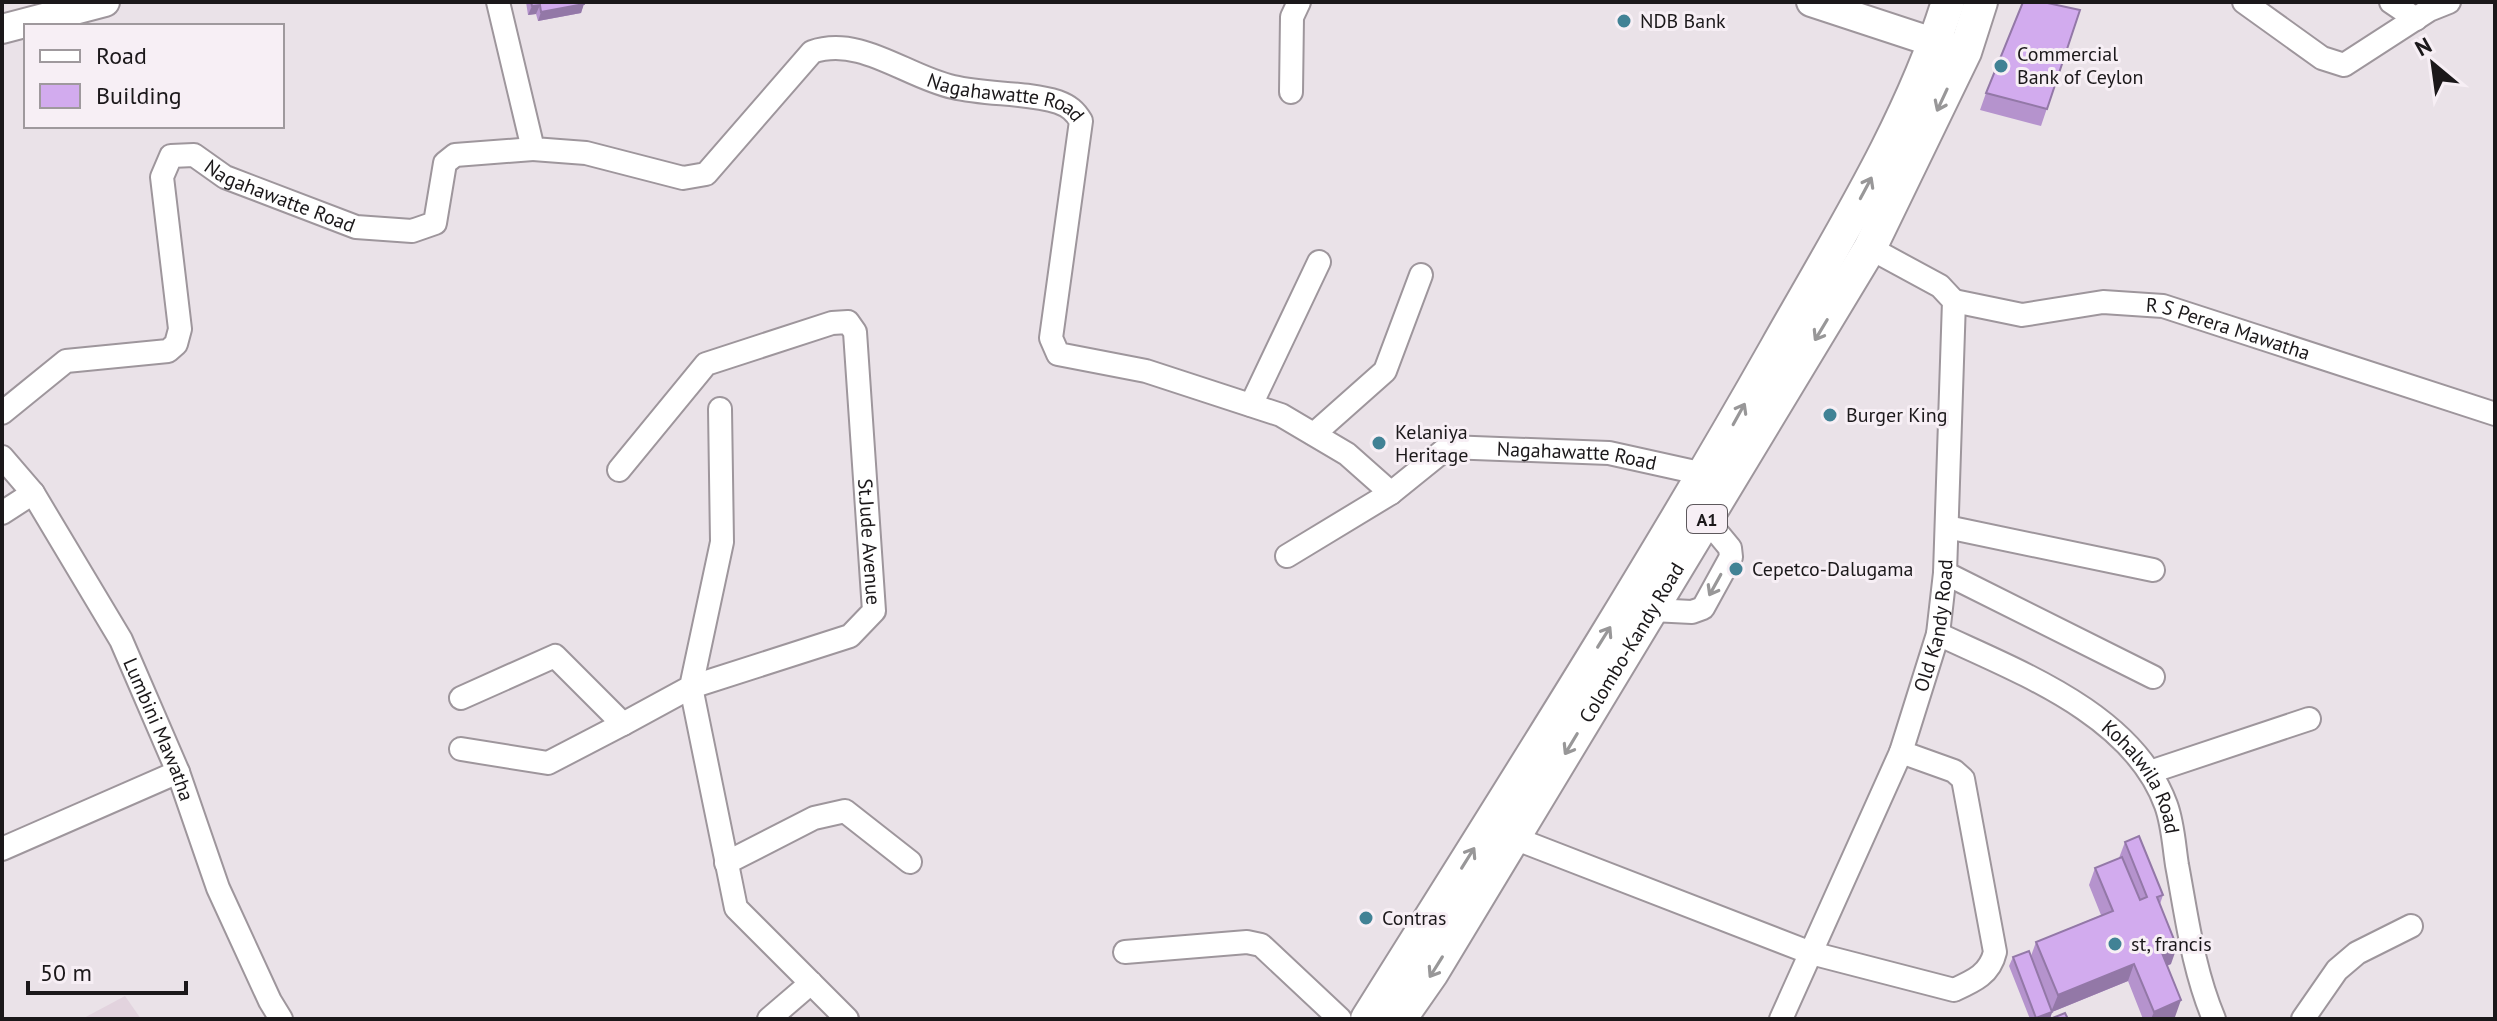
<svg xmlns="http://www.w3.org/2000/svg" width="2497" height="1021" font-family="'PT Sans',sans-serif">
  <style>
    .built { fill: #e2d3de }
    .lines { fill: none; stroke-linecap: round; stroke-linejoin: round }
    .minor-casing { stroke: #9e969c; stroke-width: 26 }
    .major-casing { stroke: #9e969c; stroke-width: 32 }
    .highway-casing { stroke: #9e969c; stroke-width: 36 }
    .minor { stroke: #fff; stroke-width: 22 }
    .major { stroke: #fff; stroke-width: 28 }
    .highway { stroke: #fff; stroke-width: 32 }
    .wall { fill: #b593cd }
    .shaded-wall { fill: #9378a7 }
    .building { fill: #d2abee; stroke: #9378a7; stroke-width: 2 }
    .oneway { stroke: #989798 }
    .poi-dot { fill: #418295; stroke: #f7eff5; stroke-width: 3 }
    .labels { text-anchor: middle; dominant-baseline: central; stroke-width: 6; stroke-linejoin: round; paint-order: stroke }
    .shield { fill: #f7eff5; stroke: #5d585c; stroke-width: 2 }
    .shield-label { font-size: 18px; font-weight: bold; fill: #1b181a }
    .poi-label { font-size: 20px; fill: #1b181a; stroke: #f7eff5; text-anchor: start }
    .street-label { font-size: 20px; fill: #1b181a; stroke: #f7eff5 }
  </style>
  <rect width="100%" height="100%" fill="#eae2e8"/>
  <path class="built" d="M125,996L141,1019H82Z"/>
  <g class="lines">
    <defs>
      <g id="minor">
        <path id="s1" d="M498,2L533,149L586,153L683,178L706,174L812,52C860,35 907,77 953,87C987,95 1025,92 1058,102C1069,106 1075,111 1081,121L1051,338L1058,354L1146,371L1281,415L1347,454L1391,493"/>
        <path d="M2244,2L2322,58L2344,65L2429,10L2449,2"/>
        <path d="M2391,2L2416,19"/>
        <path d="M1291,92L1292,17L1299,2"/>
        <path id="s2" d="M1954,301L2022,315L2103,302L2163,306L2495,414"/>
        <path d="M1251,405L1319,262"/>
        <path id="s3" d="M2,413L66,361L168,351L176,344L180,329L162,177L171,156L194,155L225,177L356,227L412,231L435,223L445,163L455,155L533,149"/>
        <path d="M1314,434L1385,371L1421,275"/>
        <path id="s4" d="M2,457L33,493L121,640L178,772L218,888L270,1001L281,1019"/>
        <path id="s5" d="M619,470L706,364L832,323L848,322L855,332L874,611L850,636L691,687L736,908L847,1019"/>
        <path d="M2,513L33,493"/>
        <path d="M1947,527L2153,570"/>
        <path id="s6" d="M1287,556L1391,493L1448,447L1609,453L1713,476"/>
        <path d="M1945,573L2153,677"/>
        <path d="M1652,610L1692,612L1703,608L1731,557L1730,548L1706,519"/>
        <path id="s7" d="M1938,634C2019,672 2133,714 2166,805C2173,824 2174,846 2177,865C2187,918 2193,969 2214,1019"/>
        <path d="M461,698L555,656L623,724L691,687L722,542L720,409"/>
        <path d="M461,749L548,763L623,724"/>
        <path d="M2150,772L2309,719"/>
        <path d="M1501,833L1811,953L1954,990C1974,981 1990,974 1995,952L1963,779L1954,771L1901,752"/>
        <path d="M2,849L178,772"/>
        <path d="M726,863L814,818L845,811L910,862"/>
        <path d="M1125,952L1247,942L1261,945L1340,1019"/>
        <path d="M769,1019L811,983"/>
        <path id="s8" d="M1781,1019L1901,752L1938,634L1945,573L1954,301L1940,286L1870,248"/>
        <path d="M2303,1019L2337,970L2357,953L2411,926"/>
      </g>
      <path id="major" d="M1811,2L1954,49
        M2,29L105,2"/>
      <g id="highway">
        <path d="M1367,1019C1506,797 1647,576 1776,348C1839,236 1910,124 1948,2"/>
        <path id="s9" d="M1400,1019L1432,973L1870,248L1965,52L1981,2"/>
      </g>
    </defs>
    <use href="#minor" class="minor-casing"/>
    <use href="#major" class="major-casing"/>
    <use href="#highway" class="highway-casing"/>
    <use href="#minor" class="minor"/>
    <use href="#major" class="major"/>
    <use href="#highway" class="highway"/>
  </g>
  <path class="wall" d="M526,2H584L581,13L538,21L536,14L528,15Z
    M2080,10L2041,126L1980,110L1986,93Z
    M2125,842L2163,895L2160,904L2171,964L2167,966L2175,1017L2171,1019H2143L2128,981L2052,1012L2050,1019H2068H2030L2009,966L2013,957L2031,956L2036,942L2101,915L2089,885L2095,868L2119,858Z"/>
  <path class="shaded-wall" d="M584,4L581,13L538,21L541,12Z
    M540,5L536,14L528,15L532,6Z
    M2177,947L2171,964L2155,970L2162,953Z
    M2134,964L2128,981L2052,1012L2050,1019H2036L2051,1012L2058,995Z
    M2181,1000L2175,1017L2171,1019H2151L2154,1012Z"/>
  <path class="building" d="M531,2H584V4L541,12L540,5L532,6Z
    M2023,2H2043L2080,10L2047,109L1986,93Z
    M2139,836L2163,895L2157,897L2177,947L2162,953L2181,1000L2154,1012L2134,964L2058,995L2036,942L2113,911L2095,868L2122,857L2140,900L2147,897L2125,842Z
    M2029,951L2052,1012L2036,1018L2013,957Z
    M2065,1013L2068,1019H2050Z"/>
  <defs><path id="oneway-shaft" d="M-6 0H5M1.5-3L5.5 0L1.5 3" fill="none" stroke-width="1.6" stroke-linecap="round" stroke-linejoin="round" transform="scale(2)"/></defs>
  <g class="oneway">
    <use href="#oneway-shaft" transform="translate(1942 100) rotate(115)"/>
    <use href="#oneway-shaft" transform="translate(1866 188) rotate(-62)"/>
    <use href="#oneway-shaft" transform="translate(1821 330) rotate(121)"/>
    <use href="#oneway-shaft" transform="translate(1739 414) rotate(-61)"/>
    <use href="#oneway-shaft" transform="translate(1715 585) rotate(119)"/>
    <use href="#oneway-shaft" transform="translate(1604 637) rotate(-58)"/>
    <use href="#oneway-shaft" transform="translate(1571 744) rotate(121)"/>
    <use href="#oneway-shaft" transform="translate(1468 858) rotate(-58)"/>
    <use href="#oneway-shaft" transform="translate(1436 967) rotate(122)"/>
  </g>
  <g class="poi-dot">
    <circle cx="1624" cy="21" r="8"/>
    <circle cx="2001" cy="66" r="8"/>
    <circle cx="1830" cy="415" r="8"/>
    <circle cx="1379" cy="443" r="8"/>
    <circle cx="1736" cy="569" r="8"/>
    <circle cx="1366" cy="918" r="8"/>
    <circle cx="2115" cy="944" r="8"/>
  </g>
  <g class="labels">
    <rect class="shield" x="1687" y="505" width="40" height="28" rx="6"/>
    <g class="shield-label">
      <text x="1707" y="519">A1</text>
    </g>
    <g class="poi-label">
      <text x="1640" y="21">NDB Bank</text>
      <text x="2017" y="54">Commercial<tspan x="2017" dy="23">Bank of Ceylon</tspan></text>
      <text x="1846" y="415">Burger King</text>
      <text x="1395" y="432">Kelaniya<tspan x="1395" dy="23">Heritage</tspan></text>
      <text x="1752" y="569">Cepetco-Dalugama</text>
      <text x="1382" y="918">Contras</text>
      <text x="2131" y="944">st, francis</text>
    </g>
    <g class="street-label">
      <text stroke="none"><textPath href="#s1" startOffset="692">Nagahawatte Road</textPath></text>
      <text stroke="none"><textPath href="#s3" startOffset="506">Nagahawatte Road</textPath></text>
      <text stroke="none"><textPath href="#s2" startOffset="280">R S Perera Mawatha</textPath></text>
      <text stroke="none"><textPath href="#s6" startOffset="324">Nagahawatte Road</textPath></text>
      <text stroke="none"><textPath href="#s5" startOffset="508">St.Jude Avenue</textPath></text>
      <text stroke="none"><textPath href="#s8" startOffset="424">Old Kandy Road</textPath></text>
      <text stroke="none"><textPath href="#s9" startOffset="442">Colombo-Kandy Road</textPath></text>
      <text stroke="none"><textPath href="#s4" startOffset="316">Lumbini Mawatha</textPath></text>
      <text stroke="none"><textPath href="#s7" startOffset="256">Kohalwila Road</textPath></text>
    </g>
  </g>
  <rect width="2497" height="1021" fill="none" stroke="#1b181a" stroke-width="8"/>
  <rect x="24" y="24" width="260" height="104" fill="#f7eff5" stroke="#9f999d" stroke-width="2"/>
  <rect x="40" y="50" width="40" height="12" fill="#ffffff" stroke="#9f999d" stroke-width="2"/>
  <text x="96" y="64" font-size="24" fill="#1b181a">Road</text>
  <rect x="40" y="84" width="40" height="24" fill="#d2abee" stroke="#9f999d" stroke-width="2"/>
  <text x="96" y="104" font-size="24" fill="#1b181a">Building</text>
  <g transform="translate(2433 64) rotate(331)" stroke="#f7eff5" stroke-width="6" paint-order="stroke">
  <path d="M0-6L14 30L0 20L-14 30Z" fill="#1b181a"/>
  <text y="-12" font-size="22" font-weight="bold" text-anchor="middle" fill="#1b181a">N</text>
  </g>
  <path d="M28 981v12h158v-12" fill="none" stroke="#1b181a" stroke-width="4"/>
  <text x="40" y="981" font-size="24" fill="#1b181a" stroke="#f7eff5" stroke-width="6" paint-order="stroke">50 m</text>
</svg>
